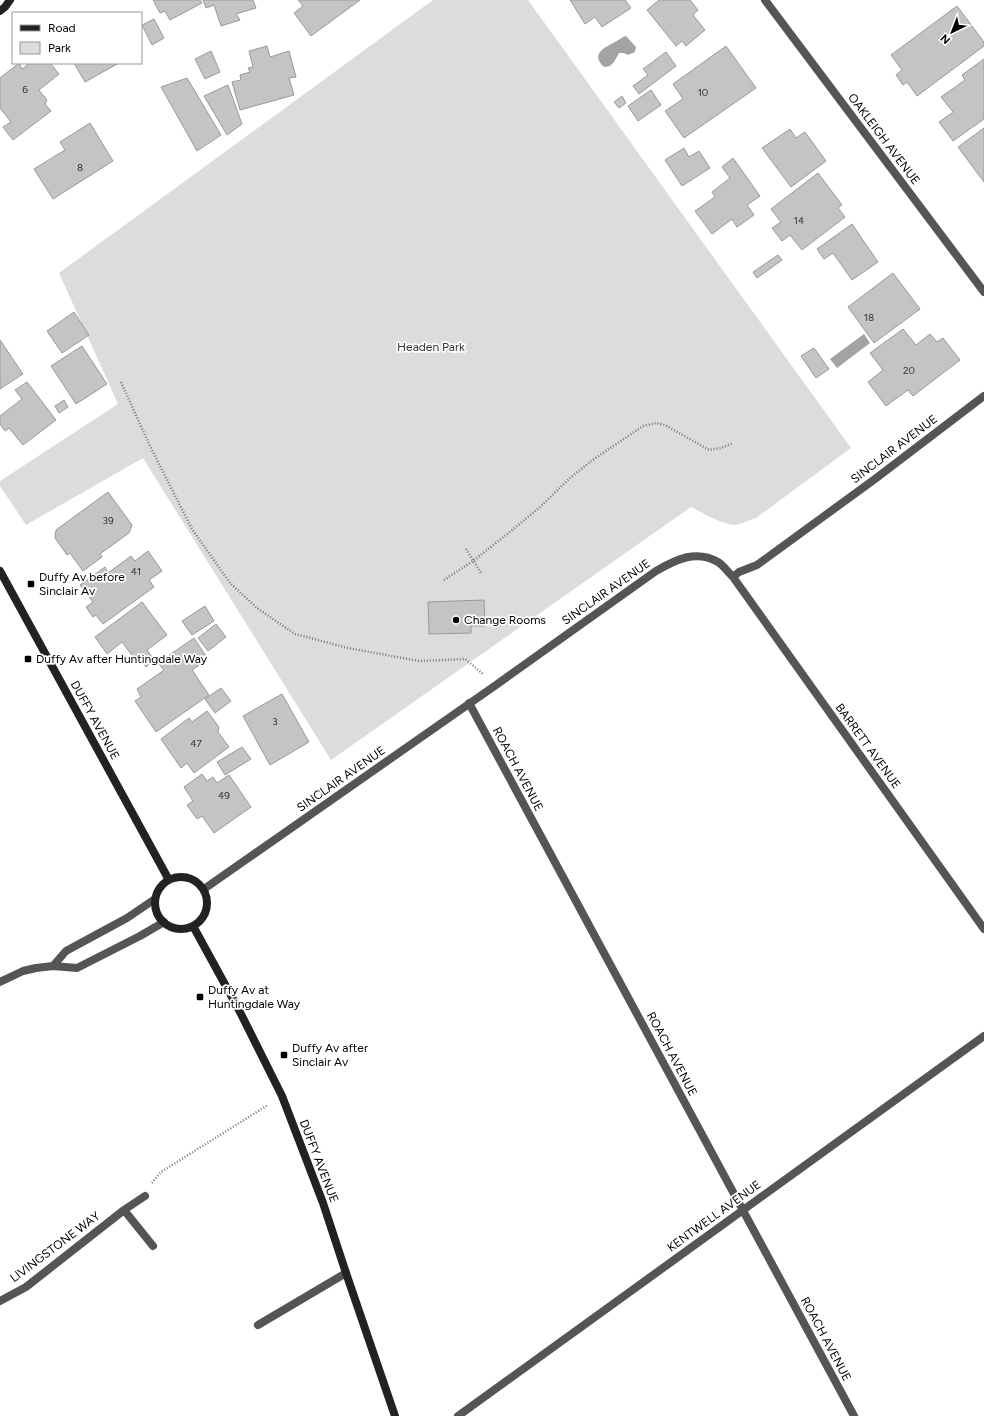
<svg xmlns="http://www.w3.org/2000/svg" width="984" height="1416" font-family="Figtree,sans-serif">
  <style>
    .green { fill: #dcdcdc }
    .water { fill: #a3a3a3 }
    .building { fill: #c4c4c4; stroke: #999 }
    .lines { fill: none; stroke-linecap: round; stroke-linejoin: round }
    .path { stroke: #777; stroke-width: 2.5; stroke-dasharray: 1 2; stroke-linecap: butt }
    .street { stroke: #555; stroke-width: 8 }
    .secondary { stroke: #222; stroke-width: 8 }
    .poi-dot { fill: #000; stroke: #fff; stroke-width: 1.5 }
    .labels { text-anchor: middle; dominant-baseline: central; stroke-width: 3.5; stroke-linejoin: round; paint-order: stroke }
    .number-label { font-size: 10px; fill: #313131 }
    .street-label { font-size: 12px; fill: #000; stroke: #fff }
    .park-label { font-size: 12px; fill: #333; stroke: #fff }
    .poi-label { font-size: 12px; fill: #000; stroke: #fff; text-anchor: start }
  </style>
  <rect width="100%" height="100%" fill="#fff"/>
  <path class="green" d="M433,0H528L851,448L756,518C749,520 742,524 735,525C723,525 701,512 691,507L331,760L143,458L26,525L0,486V481L118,404L59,273Z"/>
  <path class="water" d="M626,36L636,47L635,52L628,55L624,53H619L614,62L610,66L604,67C590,54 604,48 615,42C619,40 622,37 626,36Z
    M864,334L870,343L837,368L830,359Z"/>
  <path class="building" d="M153,0H200L202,3L170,20L165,11L160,13Z
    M203,0H253L256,8L236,14L240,20L221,26L214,5L206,8Z
    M298,0H360L311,36L294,13L303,6Z
    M570,0H625L631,8L602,27L595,17L585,24Z
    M659,0H690L698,10L693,15L705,30L686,46L682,41L676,46L647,10Z
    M957,6L984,42V46L917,96L907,82L903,85L896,75L902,70L891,55Z
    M154,19L164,38L152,45L142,25Z
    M267,46L270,57L289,51L296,77L289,78L294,95L240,110L232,82L241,80L240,75L250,72L248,68L253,67L249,51Z
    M726,46L756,88L684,138L665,111L683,99L673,84Z
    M211,51L220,72L205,79L195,59Z
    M666,52L676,66L639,94L633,86L648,75L643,69Z
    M984,59V119L953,141L939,122L953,112L941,97L965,80L962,75Z
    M19,63L22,69L30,63H50L59,74L39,90L47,100L45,104L51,111L13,140L3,127L11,122L0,108V78Z
    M74,63H119L85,82Z
    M187,78L221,135L197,151L161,87Z
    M228,85L242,124L227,135L204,96Z
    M651,90L661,105L638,121L628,106Z
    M622,96L626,103L619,108L614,102Z
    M90,123L113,161L53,199L34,169L65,150L60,142Z
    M984,128V182L958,147Z
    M790,129L796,138L805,132L826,161L791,187L762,148Z
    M684,148L689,157L699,151L710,168L682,186L665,160Z
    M733,158L760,196L747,205L754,215L737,227L732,219L712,234L695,211L715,197L712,192L730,178L722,167Z
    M818,173L842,205L838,208L845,217L802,250L790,235L782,241L772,228L781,222L771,209Z
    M852,224L878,262L852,280L833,253L824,259L817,249Z
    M778,255L782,260L757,278L753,272Z
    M893,273L920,309L874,343L848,307Z
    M74,312L89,335L62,353L47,331Z
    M903,329L916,345L930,334L937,342L943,338L960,360L913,396L908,390L886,406L868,382L883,370L870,353Z
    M0,340L23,374L0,389Z
    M82,346L107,384L76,404L51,366Z
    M814,348L829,369L816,378L801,356Z
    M27,382L56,420L23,445L9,428L5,431L0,424V416L22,399L15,390Z
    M64,400L68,407L59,413L55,406Z
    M108,492L132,525L129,533L100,554L102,557L83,571L70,553L67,555L55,538L56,530Z
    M148,551L162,571L149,580L154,587L103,624L96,615L93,617L86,607L93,602L80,585L105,567L108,573L131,556L135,561Z
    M484,600L485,626H471V633L429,634L428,602Z
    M142,602L167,635L147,650L154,660L146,667L138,655L134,658L122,642L107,654L95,637Z
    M205,606L214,621L192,635L182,621Z
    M216,624L226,637L208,651L198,638Z
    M194,638L208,659L192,670L209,695L156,732L135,701L141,697L137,689L164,670L158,663Z
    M221,688L231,701L215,713L205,699Z
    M282,694L309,742L270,765L243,716Z
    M207,711L219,727L218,732L229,747L194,773L187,763L181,768L161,739L189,718L192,722Z
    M242,747L251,759L225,775L217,762Z
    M202,774L207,781L213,777L217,783L229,775L251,807L214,833L202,816L197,819L187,805L193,801L184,787Z"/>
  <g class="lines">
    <path class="path" d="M121,382L149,444L192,529L230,583L257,608L295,634L348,648L419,661L465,659L483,674
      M466,549L481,573
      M444,580L473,561L511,531L540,507L570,478L594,459L643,426L656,423L665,425L709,450L721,448L733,443
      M152,1183L161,1172L268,1105"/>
    <path class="street" d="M765,0L984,292
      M733,577L984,929
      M469,703L854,1416
      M204,889L496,685L656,571C675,560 696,549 718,562C723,565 728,572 733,577L739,572L757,565L875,479L984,396
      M53,966L66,951L127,918L155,899
      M0,982L23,971L36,968L53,966L77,968L140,936L164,922
      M124,1210L153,1246
      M0,1301L26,1287L124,1210L145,1196
      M258,1325L346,1273
      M458,1416C633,1289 809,1163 984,1036"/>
    <path class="secondary" d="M0,11L5,7L10,0
      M0,571L169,880
      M155 903a26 26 0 1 1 52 0a26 26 0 1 1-52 0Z
      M193,926L239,1010L282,1096L323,1203L346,1273L395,1416"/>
  </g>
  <g class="poi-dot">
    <rect x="27" y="580" width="8" height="8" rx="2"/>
    <circle cx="456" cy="620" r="4"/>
    <rect x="24" y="655" width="8" height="8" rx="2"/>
    <rect x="196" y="993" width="8" height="8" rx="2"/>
    <rect x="280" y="1051" width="8" height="8" rx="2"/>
  </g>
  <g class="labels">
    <g class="number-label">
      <text x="25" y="89">6</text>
      <text x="703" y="92">10</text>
      <text x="80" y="167">8</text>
      <text x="799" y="220">14</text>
      <text x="869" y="317">18</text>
      <text x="909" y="370">20</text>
      <text x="108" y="520">39</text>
      <text x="136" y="571">41</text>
      <text x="275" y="721">3</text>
      <text x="196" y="743">47</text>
      <text x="224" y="795">49</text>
    </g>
    <g class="street-label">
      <text transform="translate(884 139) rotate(53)">OAKLEIGH AVENUE</text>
      <text transform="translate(894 449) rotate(-37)">SINCLAIR AVENUE</text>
      <text transform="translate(606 592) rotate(-35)">SINCLAIR AVENUE</text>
      <text transform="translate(95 720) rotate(61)">DUFFY AVENUE</text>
      <text transform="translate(868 746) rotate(54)">BARRETT AVENUE</text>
      <text transform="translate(518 769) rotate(62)">ROACH AVENUE</text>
      <text transform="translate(341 779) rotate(-35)">SINCLAIR AVENUE</text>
      <text transform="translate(672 1054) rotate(62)">ROACH AVENUE</text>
      <text transform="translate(319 1161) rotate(69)">DUFFY AVENUE</text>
      <text transform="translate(714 1216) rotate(-36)">KENTWELL AVENUE</text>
      <text transform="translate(55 1247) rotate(-37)">LIVINGSTONE WAY</text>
      <text transform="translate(826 1339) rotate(62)">ROACH AVENUE</text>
    </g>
    <g class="park-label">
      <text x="431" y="347">Headen Park</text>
    </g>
    <g class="poi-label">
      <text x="39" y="577">Duffy Av before<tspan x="39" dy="14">Sinclair Av</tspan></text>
      <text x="464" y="620">Change Rooms</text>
      <text x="36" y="659">Duffy Av after Huntingdale Way</text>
      <text x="208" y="990">Duffy Av at<tspan x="208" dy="14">Huntingdale Way</tspan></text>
      <text x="292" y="1048">Duffy Av after<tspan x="292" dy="14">Sinclair Av</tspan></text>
    </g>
  </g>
  <rect x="12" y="12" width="130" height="52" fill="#ffffff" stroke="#999999"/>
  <rect x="20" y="25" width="20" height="6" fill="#222222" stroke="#999999"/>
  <text x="48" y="32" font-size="12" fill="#000000">Road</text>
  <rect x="20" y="42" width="20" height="12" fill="#dcdcdc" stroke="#999999"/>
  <text x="48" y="52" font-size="12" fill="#000000">Park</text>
  <g transform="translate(952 32) rotate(223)" stroke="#ffffff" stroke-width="3" paint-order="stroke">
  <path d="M0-3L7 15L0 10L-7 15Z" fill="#000000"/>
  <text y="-6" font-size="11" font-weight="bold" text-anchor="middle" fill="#000000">N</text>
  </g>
</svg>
